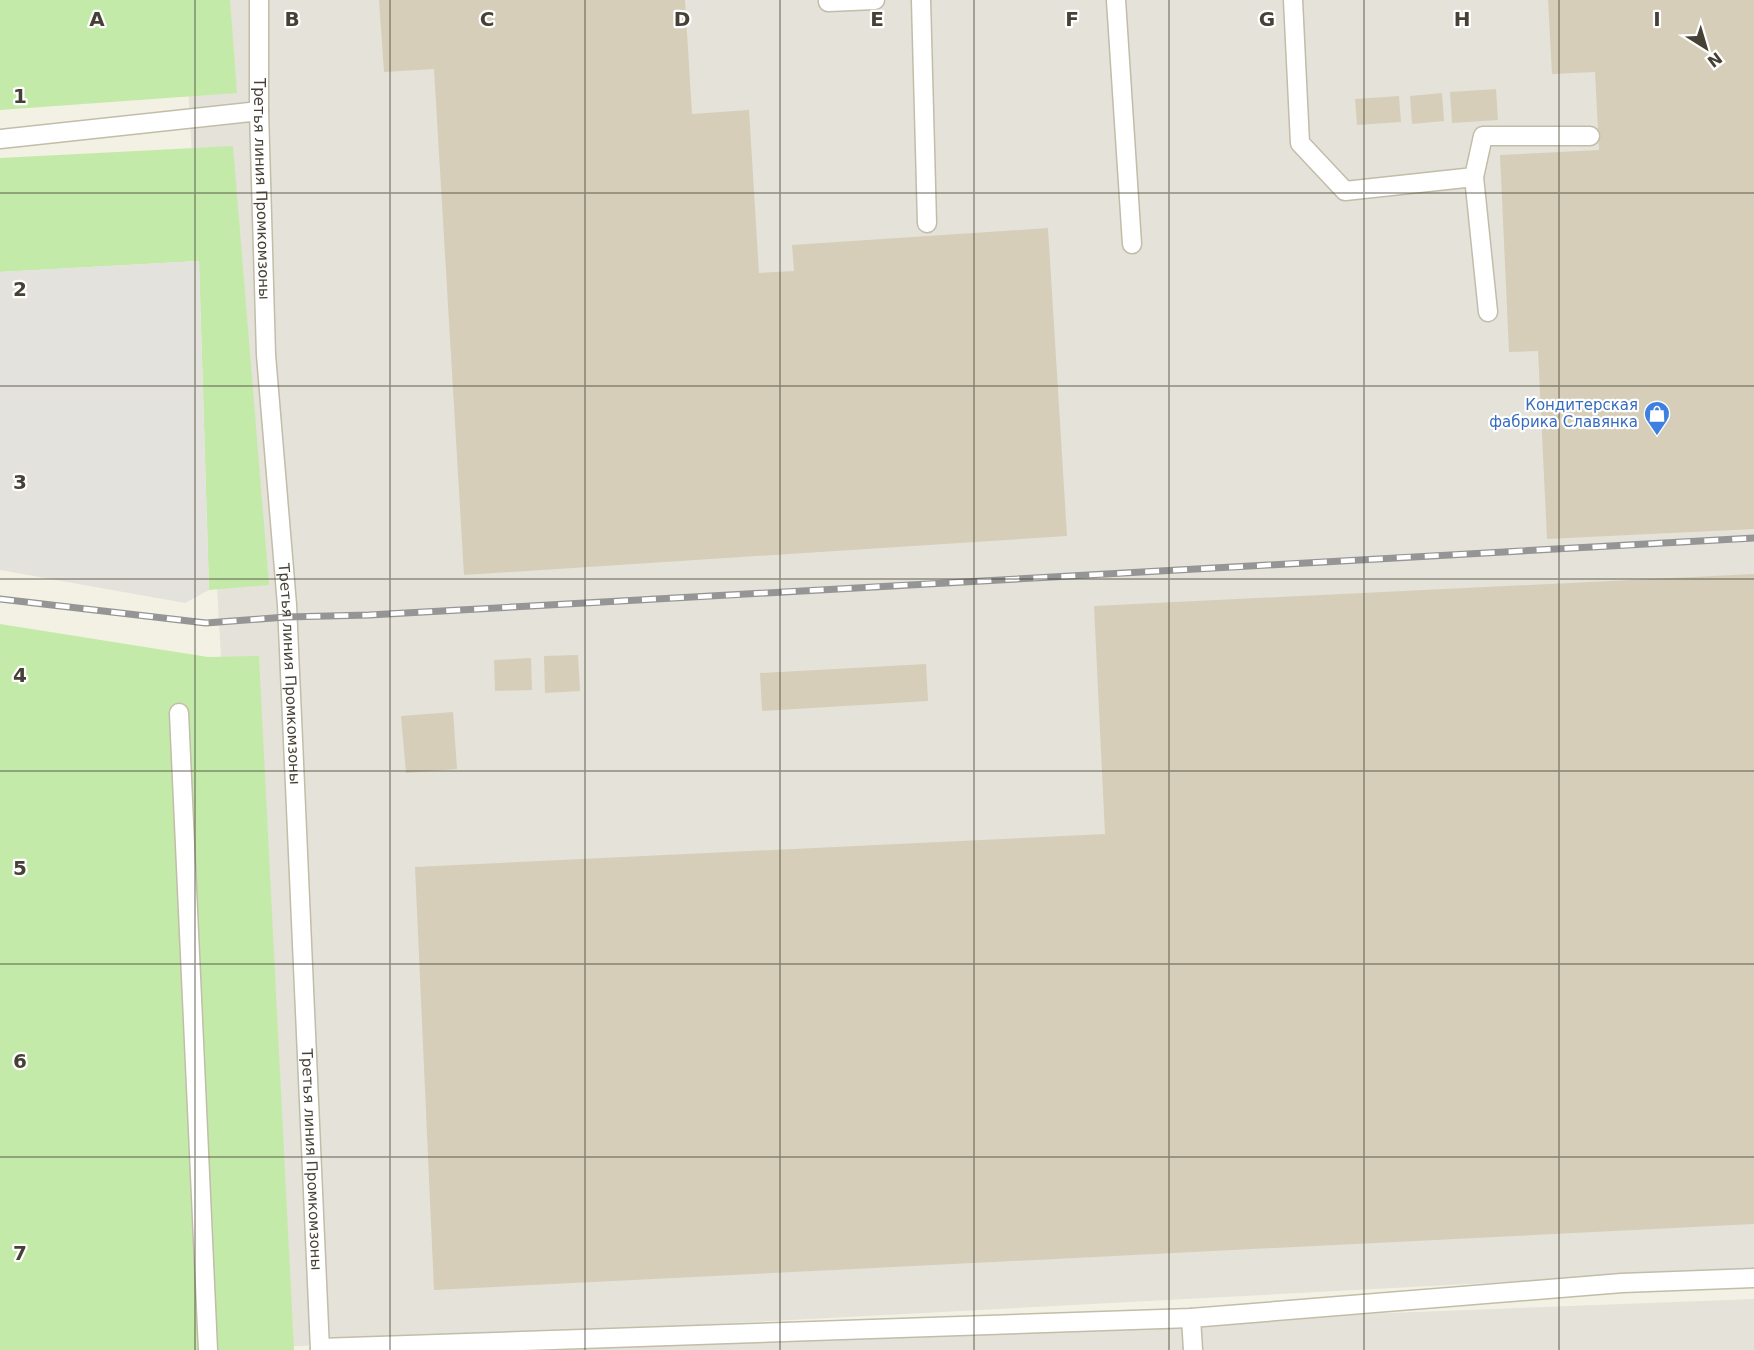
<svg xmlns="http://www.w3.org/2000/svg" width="1754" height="1350" font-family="'DejaVu Sans',sans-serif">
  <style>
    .industrial { fill: #e5e2d9 }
    .green { fill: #c4eaaa }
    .parking { fill: #e4e2dd }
    .building { fill: #d6ceb9 }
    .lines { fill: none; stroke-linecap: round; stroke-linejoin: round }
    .lane-casing { stroke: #c2bda9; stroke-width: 21 }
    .lane { stroke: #fff; stroke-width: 18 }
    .rail-casing { stroke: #959595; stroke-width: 7 }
    .rail { stroke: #fff; stroke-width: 4.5; stroke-dasharray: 14; stroke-linecap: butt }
    .grid { fill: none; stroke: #464134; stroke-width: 1.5; stroke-opacity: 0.55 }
    .labels { text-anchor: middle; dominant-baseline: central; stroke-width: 4.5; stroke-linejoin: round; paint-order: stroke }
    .street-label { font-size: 15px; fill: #464134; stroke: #fff }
    .shop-label { font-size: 15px; fill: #366cbe; stroke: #fff; text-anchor: end }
    .grid-label { font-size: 20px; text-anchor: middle; font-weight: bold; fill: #464134; stroke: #fff; stroke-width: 4.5; stroke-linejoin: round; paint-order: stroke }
  </style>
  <rect width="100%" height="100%" fill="#f3f1e4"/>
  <path class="industrial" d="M183,0H1754V1269L261,1348Z
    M1754,1299V1350H423Z"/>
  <path class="green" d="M0,0H230L237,93L0,110Z
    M233,146L269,585L209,590L199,261L0,272V158Z
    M0,624L208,657L259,656L294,1350H0Z"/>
  <path class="parking" d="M199,261L209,590L185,603L0,570V272Z"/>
  <path class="building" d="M379,0H685L692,114L749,110L759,273L794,271L792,245L1048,228L1067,536L464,575L434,69L384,72Z
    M1548,0H1754V529L1547,539L1538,351L1509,352L1500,155L1599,150L1595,72L1552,74Z
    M1496,89L1498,120L1452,123L1450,92Z
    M1442,93L1444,121L1412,124L1410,96Z
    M1399,96L1401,122L1357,125L1355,99Z
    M1754,574V1224L434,1290L415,867L1105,834L1094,606Z
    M578,655L580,691L545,693L544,656Z
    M531,658L532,690L495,691L494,660Z
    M926,664L928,701L762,711L760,673Z
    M453,712L457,769L406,773L401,716Z"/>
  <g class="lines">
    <defs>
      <g id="lane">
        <path id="s1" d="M259,0V111L266,355L287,605L320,1350"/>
        <path d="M828,0V2L875,0"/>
        <path d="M921,0L927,223"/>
        <path d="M1116,0L1132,244"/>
        <path d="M1293,0L1300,143L1345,191L1474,177L1483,136H1590"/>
        <path d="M0,139L259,111"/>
        <path d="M1474,177L1488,312"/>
        <path d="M179,713L208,1350"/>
        <path d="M1191,1318L1193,1350"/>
        <path d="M320,1348L1191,1318L1622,1283L1754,1278"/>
      </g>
    </defs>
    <use href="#lane" class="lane-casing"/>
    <use href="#lane" class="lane"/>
    <defs>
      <path id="rail" d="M0,599L206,623L286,617L369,615L1754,538"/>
    </defs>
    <use href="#rail" class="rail-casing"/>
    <use href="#rail" class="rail"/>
  </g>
  <path class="grid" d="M195,0V1350M390,0V1350M585,0V1350M780,0V1350M974,0V1350M1169,0V1350M1364,0V1350M1559,0V1350M0,193H1754M0,386H1754M0,579H1754M0,771H1754M0,964H1754M0,1157H1754"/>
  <defs>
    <symbol id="shop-pin" viewBox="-11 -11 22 30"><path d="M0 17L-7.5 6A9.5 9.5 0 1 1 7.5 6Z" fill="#3f7fe0" stroke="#fff"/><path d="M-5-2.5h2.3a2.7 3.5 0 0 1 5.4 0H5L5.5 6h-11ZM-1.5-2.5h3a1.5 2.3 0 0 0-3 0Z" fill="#fff"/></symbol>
  </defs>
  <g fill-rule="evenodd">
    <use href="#shop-pin" x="1642" y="399" width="30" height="40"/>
  </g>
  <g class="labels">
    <g class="street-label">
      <text stroke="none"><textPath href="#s1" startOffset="189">Третья линия Промкомзоны</textPath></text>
      <text stroke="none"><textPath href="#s1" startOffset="675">Третья линия Промкомзоны</textPath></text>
      <text stroke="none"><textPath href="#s1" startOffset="1161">Третья линия Промкомзоны</textPath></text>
    </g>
    <g class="shop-label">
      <text x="1638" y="405">Кондитерская<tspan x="1638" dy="17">фабрика Славянка</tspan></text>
    </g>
  </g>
  <g class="grid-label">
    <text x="97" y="26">A</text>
    <text x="292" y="26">B</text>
    <text x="487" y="26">C</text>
    <text x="682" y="26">D</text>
    <text x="877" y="26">E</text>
    <text x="1072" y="26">F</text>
    <text x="1267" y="26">G</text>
    <text x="1462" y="26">H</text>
    <text x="1657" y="26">I</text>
    <text x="20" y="103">1</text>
    <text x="20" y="296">2</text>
    <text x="20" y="489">3</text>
    <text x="20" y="682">4</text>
    <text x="20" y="875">5</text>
    <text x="20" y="1068">6</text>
    <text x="20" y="1260">7</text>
  </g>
  <g transform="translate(1706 48) rotate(143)" stroke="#ffffff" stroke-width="4.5" paint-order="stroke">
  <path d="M0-4.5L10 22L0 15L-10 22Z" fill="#464134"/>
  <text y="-9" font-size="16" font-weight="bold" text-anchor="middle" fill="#464134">N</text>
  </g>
</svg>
